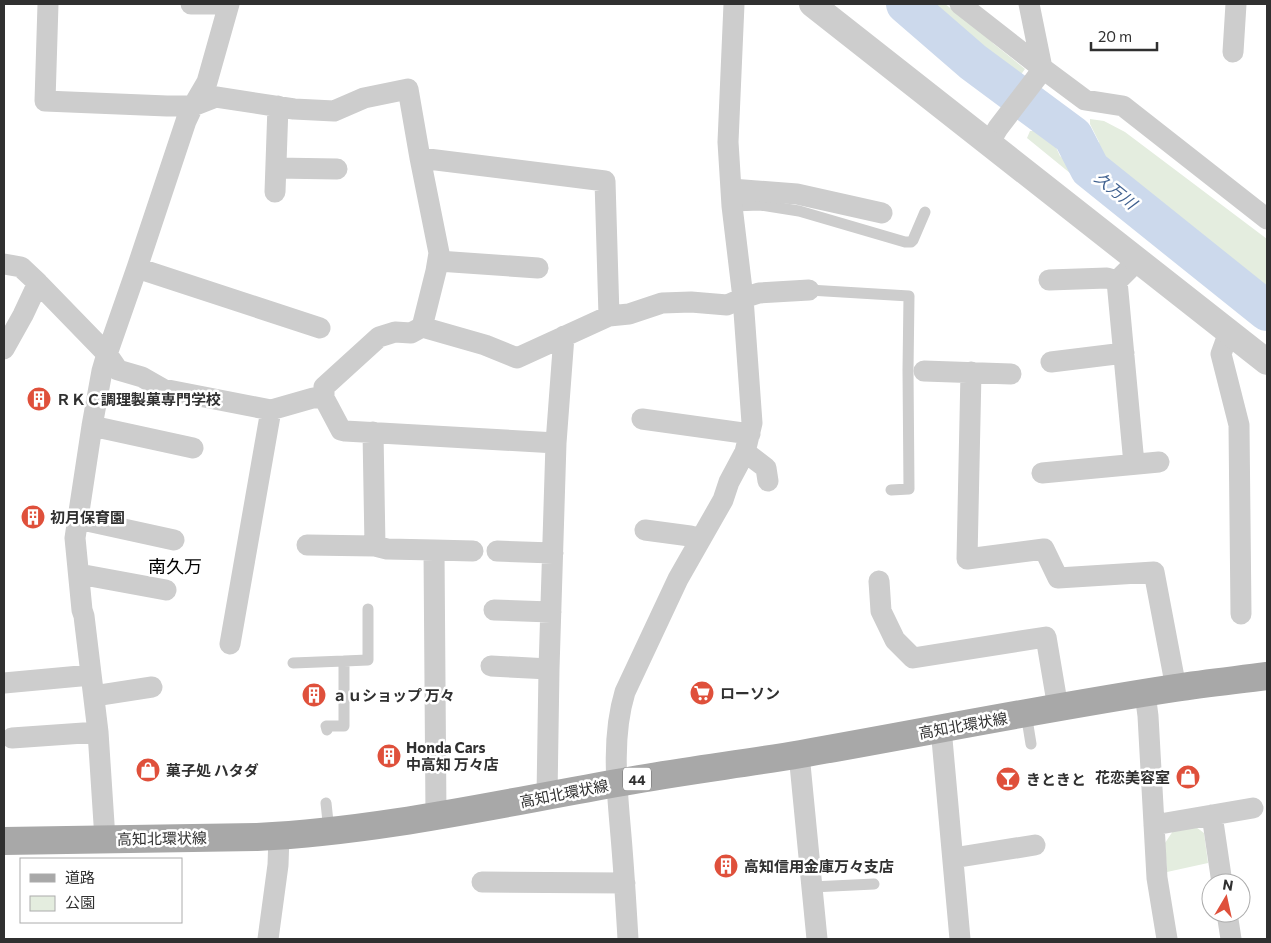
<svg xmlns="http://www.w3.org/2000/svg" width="1271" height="943" font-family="Commissioner,'Noto Sans JP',sans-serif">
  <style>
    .green { fill: #e4eddf }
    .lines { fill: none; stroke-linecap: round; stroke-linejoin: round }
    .river { stroke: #ccd9ec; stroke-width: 40 }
    .service { stroke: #cdcdcd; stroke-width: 11 }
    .minor { stroke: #cdcdcd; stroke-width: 21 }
    .tertiary { stroke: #cdcdcd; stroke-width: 26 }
    .primary { stroke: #a8a8a8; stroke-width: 28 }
    .labels { text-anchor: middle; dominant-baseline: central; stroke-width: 5; stroke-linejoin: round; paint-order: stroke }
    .shield { fill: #fff; stroke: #6e6e6e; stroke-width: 1 }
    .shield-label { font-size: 14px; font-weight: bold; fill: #303030 }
    .poi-label { font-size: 15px; font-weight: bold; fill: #303030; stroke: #fff; text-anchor: start }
    .street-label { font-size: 15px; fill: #303030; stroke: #fff }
    .water-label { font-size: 16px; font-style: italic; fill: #406190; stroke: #fff }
    .quarter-label { font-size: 18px; fill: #000; stroke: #fff }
  </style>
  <rect width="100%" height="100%" fill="#fff"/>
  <path class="green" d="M922,4H945L982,32L994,44L1025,69L1017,80L997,63L981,60L951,28Z
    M1090,119L1104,121L1125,132L1267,239V301L1102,169L1099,156V142L1090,124Z
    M1030,131H1040L1054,143L1060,156L1267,318V330L1179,262L1027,138Z
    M1196,827L1204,833L1208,863L1167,872L1165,843L1173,831Z"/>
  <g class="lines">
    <path class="river" d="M906,4L973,62L1073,136L1090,169L1267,311"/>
    <path class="service" d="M732,206L760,205L799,211L905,242H911L913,240L925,212
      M809,290L909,296L908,370L909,489L891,490
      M293,663L344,661
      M1026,713L1031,744
      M327,730L326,726H344V661L368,660V609
      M326,803L329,831
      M812,887L874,884"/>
    <path class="minor" d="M48,4L45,101L167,106H193L216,97L294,109L334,111L364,98L408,89L420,158L439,253L436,271L422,327L485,345L517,358L609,316L629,314L662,303L691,302L727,305L743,298L759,293L809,290
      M191,4H229
      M960,4L1042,68L1085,100L1123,106L1267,219
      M1233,52L1236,4
      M989,143L998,128L1037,77L1042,68L1029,4
      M420,158L605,181L609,316
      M276,168L337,169
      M731,189L797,194L882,213
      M275,192L278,106
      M438,261L538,268
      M4,264L21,267L38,283L107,354L118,370L142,377L163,389L271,410L313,398H324L341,430L345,431L556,443
      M137,268L320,328
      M1049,280L1107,278L1117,281
      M1229,332L1221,354L1239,425L1241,614
      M4,349L23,315L38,283
      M1051,362L1124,353
      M924,371L1011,374
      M971,372L967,559L1044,549L1058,578L1154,572L1176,688
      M324,398V387L379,337L395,332L411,333L422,327
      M642,419L750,434
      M92,426L193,448
      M373,432L375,546L387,549L434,550L436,816
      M745,452L766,468L768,481
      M1134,464L1117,281L1139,259
      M1042,473L1159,462
      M78,519L174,540
      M645,530L690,536L701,539
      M307,545L375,546
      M434,550L473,551
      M497,551L553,553
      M79,574L166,590
      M879,581L881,611L895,640L913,658L1046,637L1058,708
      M494,610L551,612
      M230,644L271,410
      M491,666L549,669
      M4,683L91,675
      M1145,693L1148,716L1157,878L1167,939
      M94,696L152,687
      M941,728L960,939
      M12,738L98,732
      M799,754L817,939
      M547,796L549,669L556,443L564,336
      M1212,815L1222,883
      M1154,825L1253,808
      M105,839L98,732L84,616L82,610L75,538L92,426L102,371L107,354L137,268L186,121L193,106L207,82L229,4
      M953,858L1035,845
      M482,882L625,883
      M1227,913L1231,939
      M268,939L278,865L279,836
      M628,939C626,905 624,871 621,836C617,789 611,738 625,692L678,579L723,500L729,482L745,452L752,423L743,298L732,206L728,142L734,4"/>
    <path class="tertiary" d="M812,4L1267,362"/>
    <path class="primary" d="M4,841L257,837C381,831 502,803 623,782C682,771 742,764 801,754C926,732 1050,707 1175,688C1206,683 1237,680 1267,676"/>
  </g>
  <defs>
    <symbol id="building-disc" viewBox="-11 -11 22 22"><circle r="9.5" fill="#df503b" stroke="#fff"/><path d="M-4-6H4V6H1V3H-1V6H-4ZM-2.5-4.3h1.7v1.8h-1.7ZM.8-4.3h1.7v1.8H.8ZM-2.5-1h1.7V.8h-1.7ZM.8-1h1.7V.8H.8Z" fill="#fff"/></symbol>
    <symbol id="supermarket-disc" viewBox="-11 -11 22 22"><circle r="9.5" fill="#df503b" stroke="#fff"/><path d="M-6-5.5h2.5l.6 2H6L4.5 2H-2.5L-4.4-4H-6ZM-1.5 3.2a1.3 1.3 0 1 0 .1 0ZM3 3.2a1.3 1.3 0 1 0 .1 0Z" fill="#fff"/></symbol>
    <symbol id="shop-disc" viewBox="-11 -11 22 22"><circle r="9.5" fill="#df503b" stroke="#fff"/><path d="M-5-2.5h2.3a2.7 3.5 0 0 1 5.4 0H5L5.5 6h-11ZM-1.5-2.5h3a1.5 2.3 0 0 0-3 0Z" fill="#fff"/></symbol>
    <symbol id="bar-disc" viewBox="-11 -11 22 22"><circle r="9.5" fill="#df503b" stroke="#fff"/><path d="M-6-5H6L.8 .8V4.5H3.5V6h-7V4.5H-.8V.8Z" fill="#fff"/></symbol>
  </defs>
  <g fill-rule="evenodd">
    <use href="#building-disc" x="25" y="385" width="28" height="28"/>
    <use href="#building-disc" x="19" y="503" width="28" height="28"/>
    <use href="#supermarket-disc" x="688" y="679" width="28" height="28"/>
    <use href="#building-disc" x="300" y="681" width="28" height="28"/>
    <use href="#building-disc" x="375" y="742" width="28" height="28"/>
    <use href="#shop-disc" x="134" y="756" width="28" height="28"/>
    <use href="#shop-disc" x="1174" y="763" width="28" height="28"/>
    <use href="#bar-disc" x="994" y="765" width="28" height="28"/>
    <use href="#building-disc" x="712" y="852" width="28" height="28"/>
  </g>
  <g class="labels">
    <rect class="shield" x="623" y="767.5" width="28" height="23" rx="4"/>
    <g class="shield-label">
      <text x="637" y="779">44</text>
    </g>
    <g class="poi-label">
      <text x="56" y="399">ＲＫＣ調理製菓専門学校</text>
      <text x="50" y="517">初月保育園</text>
      <text x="720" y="693">ローソン</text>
      <text x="332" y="695">ａｕショップ 万々</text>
      <text x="406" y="747">Honda Cars<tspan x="406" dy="17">中高知 万々店</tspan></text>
      <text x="166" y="770">菓子処 ハタダ</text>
      <text x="1170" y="777" text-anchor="end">花恋美容室</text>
      <text x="1026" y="779">きときと</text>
      <text x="744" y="866">高知信用金庫万々支店</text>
    </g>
    <g class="street-label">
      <text transform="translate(963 725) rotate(-10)">高知北環状線</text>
      <text transform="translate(564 793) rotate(-11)">高知北環状線</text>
      <text transform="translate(162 838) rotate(-1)">高知北環状線</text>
    </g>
    <g class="water-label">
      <text transform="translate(1116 190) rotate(39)">久万川</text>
    </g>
    <g class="quarter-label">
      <text x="175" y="566">南久万</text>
    </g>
  </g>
  <rect width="1271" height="943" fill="none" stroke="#303030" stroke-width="10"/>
  <rect x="20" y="858" width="162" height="65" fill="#ffffff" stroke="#acacac"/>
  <rect x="30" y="874" width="25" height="8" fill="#a8a8a8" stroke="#acacac"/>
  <text x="65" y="883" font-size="15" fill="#303030">道路</text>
  <rect x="30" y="896" width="25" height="15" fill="#e4eddf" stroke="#acacac"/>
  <text x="65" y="908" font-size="15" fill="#303030">公園</text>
  <g transform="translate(1226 898) rotate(9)"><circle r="24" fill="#ffffff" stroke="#acacac"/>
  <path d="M0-4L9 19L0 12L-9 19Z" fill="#df503b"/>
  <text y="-8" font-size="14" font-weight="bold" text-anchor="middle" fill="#303030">N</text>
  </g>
  <path d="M1091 42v8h66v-8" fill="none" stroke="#303030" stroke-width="2.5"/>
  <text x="1098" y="42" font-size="15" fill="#303030" stroke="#ffffff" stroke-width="4" paint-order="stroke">20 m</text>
</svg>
